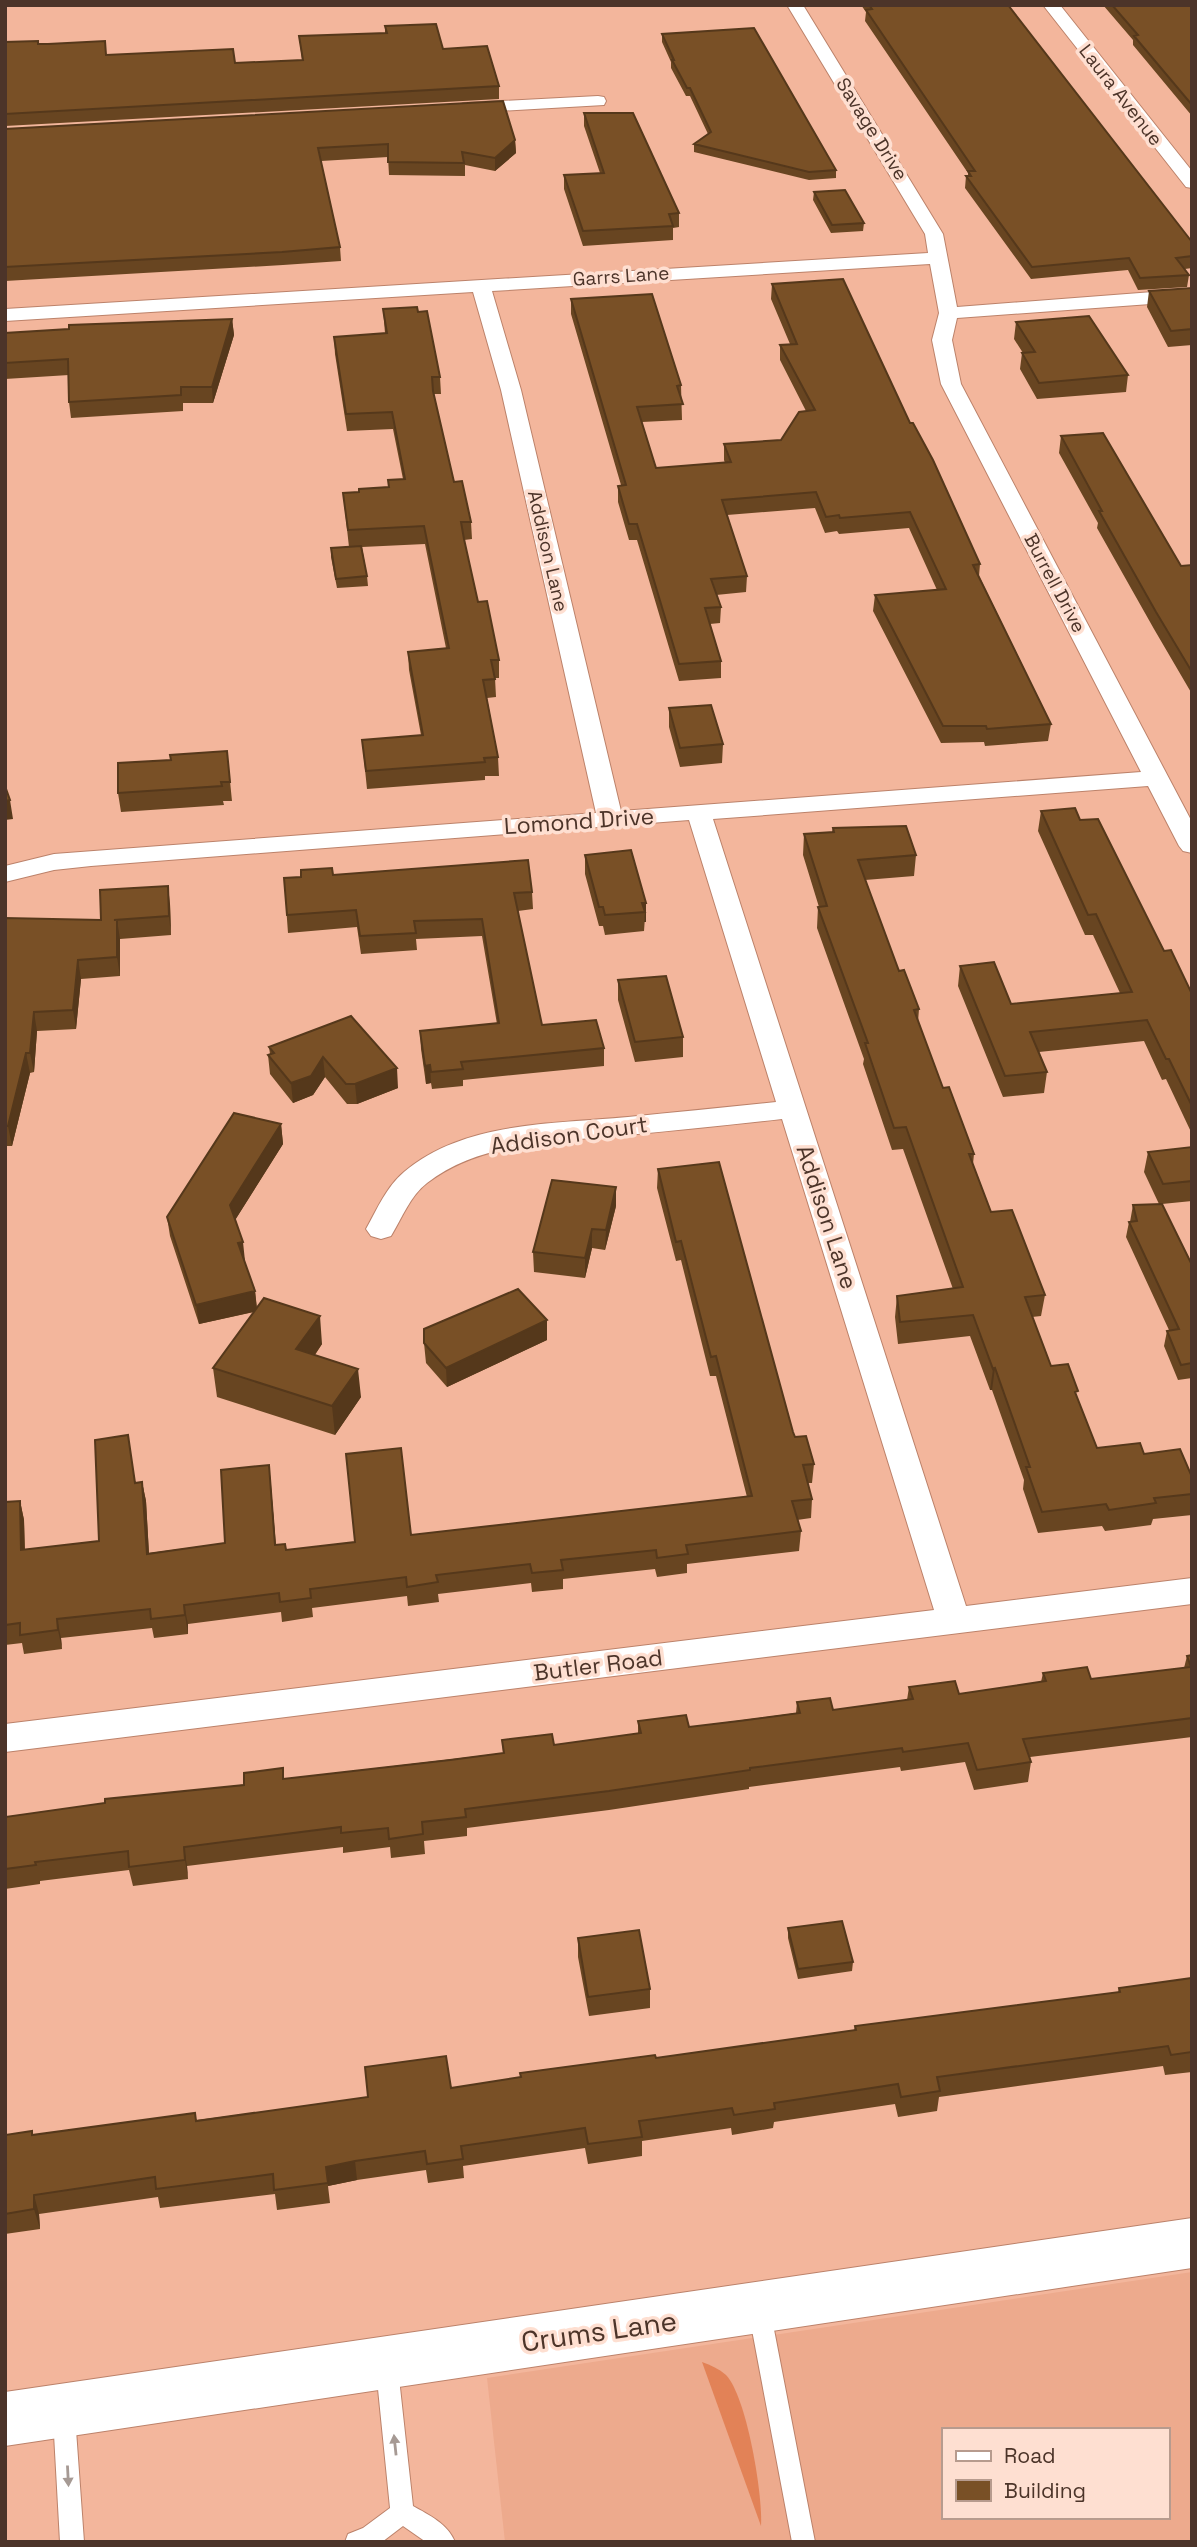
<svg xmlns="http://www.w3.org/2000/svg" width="1197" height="2547" font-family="'Space Grotesk',sans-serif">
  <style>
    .built { fill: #edaa8d; fill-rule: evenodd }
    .green { fill: #e28257 }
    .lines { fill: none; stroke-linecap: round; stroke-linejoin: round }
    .lane-casing { stroke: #bc826a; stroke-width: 2 }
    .street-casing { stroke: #bc826a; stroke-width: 2 }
    .secondary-casing { stroke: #bc826a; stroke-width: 2 }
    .lane { fill: #fff; fill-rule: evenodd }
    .street { fill: #fff; fill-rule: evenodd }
    .secondary { fill: #fff; fill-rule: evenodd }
    .wall { fill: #684521 }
    .shaded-wall { fill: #55381b }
    .building { fill: #795026; stroke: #55381b; stroke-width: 2 }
    .oneway { fill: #a69a94 }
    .labels { text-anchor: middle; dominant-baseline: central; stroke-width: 7; stroke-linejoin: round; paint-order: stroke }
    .far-street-label { font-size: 19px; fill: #4c3429; stroke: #fedfd1 }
    .street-label { font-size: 23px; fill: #4c3429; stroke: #fedfd1 }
    .near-street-label { font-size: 28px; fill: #4c3429; stroke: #fedfd1 }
  </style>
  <rect width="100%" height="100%" fill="#f3b69c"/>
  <path class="built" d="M1192,2272V2542H505L487,2378ZM943,2430H1167V2517H943Z"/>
  <path class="green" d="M702,2362C711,2365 719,2369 726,2375C747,2397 763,2496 761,2526Z"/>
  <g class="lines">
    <defs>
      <path id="lane" d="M760,2304L768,2307L771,2314L815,2542H792L749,2314L752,2307Z
        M387,2358L395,2361L398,2369L413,2506C429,2515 448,2524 455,2542H426L403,2526L382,2542H345L348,2534L363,2528L390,2508L376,2369L379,2361Z
        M64,2405L72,2408L75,2416L84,2542H60L53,2416L56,2408Z"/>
      <path id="street" d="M787,5H803L943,234L957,307L1192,289V301L957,318L952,340L961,384L1192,822V853L1183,851L1179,846L1148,786L713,819L966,1606L1192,1578V1604L5,1752V1724L934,1610L782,1119C730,1125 679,1130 627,1135C560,1142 483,1140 427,1183C410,1196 402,1218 391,1236L381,1239L371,1236L366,1229C377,1209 387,1186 404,1172C464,1121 555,1124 628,1117C677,1112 727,1107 776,1102L689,820L91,866L54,870L5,882V866L54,854L596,813L501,390L473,292L5,321V309L928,253L925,234ZM930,264L939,313L932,340L941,384L1141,772L621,811L521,390L492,291Z
        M1043,5H1060L1192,171V188L1186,187Z
        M598,96L604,97L606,101L604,105L463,113L454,108L463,103Z"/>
      <path id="secondary" d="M1192,2218V2268L5,2446V2392Z"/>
    </defs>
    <use href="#lane" class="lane-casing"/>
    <use href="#street" class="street-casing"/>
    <use href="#secondary" class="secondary-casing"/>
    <use href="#lane" class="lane"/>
    <use href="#street" class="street"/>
    <use href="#secondary" class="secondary"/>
  </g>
  <path class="wall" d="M861,5H1008L1192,242V268L1185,269L1189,275L1187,287L1138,290L1128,270L1031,279L965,188L966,176H968V173L865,21L866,12Z
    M1103,5H1192V116L1133,45V40Z
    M385,26L443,49L499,86V99L5,126V42L38,44L107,54L235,63L302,60L299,36L385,33Z
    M662,34L836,170V178L809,180L694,152V144L708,134L690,96H686L671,68V62L662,42Z
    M584,113L679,213V227L673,228V240L583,246L564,189V175L600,173L584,126Z
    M5,129L515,140L516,153L495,171L465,165V176L389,175L388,157L321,161L340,247L341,261L283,265L5,281Z
    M814,192L864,223L863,231L831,233L813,200Z
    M772,284L910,423L980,564L979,576L1051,724L1048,741L985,746L984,742L941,743L873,611L875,595L937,590L909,528L839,534L837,531L825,533L815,508L727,515L747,576L746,592L716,595L721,607L720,623L710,624L721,661V678L679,681L637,540H629L618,502V486L621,485L571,314V299L681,385L682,420L642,422L656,468L725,463L724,460V444L781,440L806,411L780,360V345L790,344L771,299Z
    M1192,288V345L1168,347L1147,307L1149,291Z
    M383,309L440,377L441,394H434L454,482L471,522L472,539L464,540L478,602L499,660V678H495L496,697L487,698L498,757L499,776H485V780L367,789L362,740L421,735L409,670L408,652L446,648L425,544L362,547L367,576L368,586L337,588L331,557V548L349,547L343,493L359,492L388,487V480L403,479L393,429L347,431L335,354L334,337L385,333Z
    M232,319L234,335L213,403H183V411L71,418L69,402V375L5,379V333Z
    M1016,322L1128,375L1126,392L1037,399L1020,369L1022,353H1023L1014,339Z
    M1061,436L1181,566L1192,565V694L1154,629L1097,528L1098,523L1059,453Z
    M669,708L723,744L722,763L680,767L669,727Z
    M227,751L232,801H223L224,805L121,812L118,793L171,760Z
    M1041,811L1080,820L1192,994V1134L1166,1079L1162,1080L1144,1041L1039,1052L1047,1072L1044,1093L1003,1097L958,986L960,966L1011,1004L1120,993L1093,935H1085L1038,831Z
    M833,828L916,855L914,876L865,880L899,971L919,1009L918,1022L943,1088L974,1154L973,1164L991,1212L1045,1295L1041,1316L1032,1317L1051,1366L1077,1398L1097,1448L1144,1454L1192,1477V1515L1153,1519L1151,1525L1105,1531L1102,1526L1038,1533L1023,1489L1024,1480L992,1390H990L970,1336L898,1344L895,1317L897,1296L953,1289L903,1149L892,1150L863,1064L864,1059L817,928L818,907H819L803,855L804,834L832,832Z
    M585,855L646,903L644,931L605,935L603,926H599L585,874Z
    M333,875L532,892L533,909L518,911L542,1025L604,1048V1066L463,1080V1086L432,1089L431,1083L426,1084L421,1049L420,1031L497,1024L482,936L416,939L417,950L361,954L357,927L288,933L284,878Z
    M170,904L171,935L120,939V976L81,979L76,1029L37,1031L34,1072L30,1073L12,1146H5V918L101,920Z
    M618,980L683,1037V1057L635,1062L618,1000Z
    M351,1016L398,1088L357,1104H347L325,1077L313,1095L293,1103L270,1074L268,1055L270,1054L269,1047Z
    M281,1124L283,1144L235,1220L244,1261L255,1291L257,1308L322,1344L315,1355L361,1397L335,1435L217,1397L213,1368L254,1312L199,1324L170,1236L167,1217Z
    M1192,1147V1201L1162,1204L1192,1265V1378L1178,1380L1164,1346L1167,1331L1169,1330L1126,1237L1129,1222H1130L1133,1205L1159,1204L1144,1172L1148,1152Z
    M658,1169L795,1437L814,1464L812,1483H808L812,1499L811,1518L797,1520L801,1531L799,1551L687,1564V1573L657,1577L655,1569L563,1579V1589L532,1592L531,1583L438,1594L439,1602L408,1606L407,1596L312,1608L313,1617L282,1622L281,1612L188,1624V1634L154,1638L152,1628L61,1638L62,1649L24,1654L22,1643L5,1645V1502L20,1501L24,1520L25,1550L99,1541L136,1483L142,1482L146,1501L149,1553L225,1543L269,1465L276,1545L286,1550L747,1497L716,1376H710L681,1260L676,1261L657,1188Z
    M616,1206L605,1250L592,1248L585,1278L534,1272L533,1252Z
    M547,1340L447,1387L426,1363L424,1343Z
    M1192,1655V1737L1030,1757L1031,1762L1028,1782L974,1790L965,1762L901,1771L900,1767L749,1787V1789L609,1810L467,1828V1836L424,1841L425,1854L391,1858L390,1847L343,1853V1847L187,1866L188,1879L133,1886L129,1870L40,1881V1884L5,1889V1817L284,1779L503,1753L502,1740L554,1745L638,1734V1721L689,1727L796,1713L797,1702L833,1710L907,1700L909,1687L959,1694L1041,1682L1043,1673L1091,1679L1184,1668L1187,1656Z
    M788,1928L853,1962L852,1971L798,1979L788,1938Z
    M578,1938L650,1989V2008L589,2016L578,1957Z
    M1192,1978V2072L1165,2075L1163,2066L939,2097L937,2111L898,2117L895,2104L774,2122L773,2128L732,2135L731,2128L642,2141V2156L588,2164L585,2148L463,2166L464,2178L428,2183L426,2170L357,2180L328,2186L330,2203L277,2210L275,2194L160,2208L158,2197L39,2214L40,2229L5,2234V2135L32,2131L33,2135L197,2120L451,2088L656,2058L854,2031L855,2026L1118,1993L1119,1988Z"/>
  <path class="shaded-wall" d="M515,140L516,153L495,171V158Z
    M232,319L234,335L213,403L212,387Z
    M10,800L13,819L5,820V801Z
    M168,886L170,904L171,935L169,916Z
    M642,903H646V922H644L645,912Z
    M117,920L120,939V976L117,957Z
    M78,960L81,979L76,1029L73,1010Z
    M34,1012L37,1031L34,1072L30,1053Z
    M26,1053L30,1073L12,1146L8,1126Z
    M323,1057L325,1077L313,1095L293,1103L291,1083Z
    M430,1065L431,1083L426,1084L425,1066Z
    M397,1068L398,1088L357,1104L355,1084Z
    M281,1124L283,1144L232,1225L230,1205Z
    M616,1187V1206L605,1250L606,1230Z
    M592,1229V1248L585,1278V1258Z
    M243,1242L245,1261L240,1262L238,1243Z
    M255,1291L257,1311L199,1324L196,1305Z
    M320,1316L322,1344L299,1377L296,1349Z
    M547,1320V1340L447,1387L446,1368Z
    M995,1368L992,1390H990L993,1369Z
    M358,1369L361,1397L335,1435L332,1406Z
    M269,1465L271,1485L277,1565L275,1545Z
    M142,1482L146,1501L150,1573L147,1554Z
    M20,1501L24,1520L25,1569L21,1550Z
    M184,1605L188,1624V1634L185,1615Z
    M57,1619L61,1638L62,1649L58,1630Z
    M184,1847L187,1866L188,1879L185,1860Z
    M355,2161L357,2180L328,2186L326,2167Z
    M34,2195L39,2214L40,2229L34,2209Z"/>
  <path class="building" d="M869,5H1008L1192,242V256L1176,258L1189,275L1140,278L1129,258L1032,267L966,176H971L968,171H975L866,10L872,9Z
    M1112,5H1192V105L1134,36L1138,35Z
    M436,24L443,49L487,46L499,86L5,114V42L38,41V44H48L105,41L106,55L233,49L235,63L303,60L299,36L387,33L385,26Z
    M754,28L836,170L809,172L694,144L711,132L690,88H687L672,60H674L662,34Z
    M503,101L515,140L495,158L462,152L464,163L388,162V144L318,148L340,247L282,252L5,267V129Z
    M584,113H633L679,213L669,214L673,226L583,231L564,175L604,173Z
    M845,190L864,223L832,225L814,192Z
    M843,279L910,423H913L933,460L980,564L973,565L1051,724L987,729L986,726H943L875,595L946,589L910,512L840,518L839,515L826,517L816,492L722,500L747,576L711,579L721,607L705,608L721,661L679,664L637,524H629L618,486L626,485L571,299L652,294L681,385L677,386L683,404L637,407L656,468L731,462L724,444L781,440L799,412L815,410L780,345L797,344L772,284Z
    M1192,288V329L1171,331L1149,291Z
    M417,307L418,312L427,311L440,377H432L433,391L454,482L462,481L471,522H461L464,539L478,602L487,601L499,660H491L495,679L483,680L498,757L484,758L485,762L366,771L362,740L423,735L408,652L449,648L424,526L348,530L343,493L359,492V489L389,487L388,480L405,479L392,412L346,414L334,337L387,333L383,309Z
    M1089,316L1128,375L1039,383L1022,353L1035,352L1016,322Z
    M232,319L212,387H181V395L69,402L68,359L5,363V333L69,329V325Z
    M1103,433L1181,566L1192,565V672L1156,612L1099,511H1102L1061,436Z
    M361,546L367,576L336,579L331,548Z
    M711,705L723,744L680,748L669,708Z
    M227,751L230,782H221L222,786L118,793V763L171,760L170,755Z
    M5,786L10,800L5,801Z
    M1075,808L1080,820L1098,819L1164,951L1171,950L1192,994V1106L1169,1059H1166L1147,1020L1030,1032L1047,1072L1005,1076L960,966L994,962L1011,1004L1132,992L1096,914L1088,915L1041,811Z
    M906,826L916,855L858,860L899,971L904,970L919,1009L914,1010L943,1088L949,1087L974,1154H969L991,1212L1012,1210L1045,1295L1025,1297L1051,1366L1068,1364L1078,1391L1075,1392L1097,1448L1140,1443L1144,1454L1180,1449L1192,1477V1494L1154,1498L1156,1503L1109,1510L1106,1504L1042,1512L1026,1467H1030L995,1368L993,1369L973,1315L900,1322L897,1296L963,1287L906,1127L894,1128L865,1043H868L818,907L827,906L804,834L834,832L833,828Z
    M631,850L646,903H642L645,912L605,915L603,907H599L585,855Z
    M528,860L532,892L514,893L542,1025L596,1020L604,1048L461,1062L463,1069L431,1072L430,1065L425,1066L420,1031L499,1023L482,919L414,921L416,933L360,936L356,910L287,915L284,878L301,877V870L332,868L333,875Z
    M168,886L169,916L114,920H117V957L78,960L73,1010L34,1012L30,1053H26L8,1126H5V918L101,920L100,890Z
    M666,976L683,1037L635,1042L618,980Z
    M351,1016L397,1068L355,1084H346L323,1057L311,1076L291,1083L268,1055L274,1053L269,1047Z
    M234,1113L281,1124L230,1205L243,1242L238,1243L255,1291L196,1305L167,1217Z
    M1192,1147V1181L1163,1184L1148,1152Z
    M719,1162L793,1432L795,1437L806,1436L814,1464L803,1465L812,1499L792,1501L801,1531L686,1545L688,1554L657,1558L656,1550L561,1560L563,1570L532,1573L530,1564L436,1575L438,1582L407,1587L406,1577L310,1589L311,1598L280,1602L279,1593L184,1605L185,1615L151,1619L150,1609L57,1619L58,1630L20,1635V1623L5,1625V1502L20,1501L21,1550L99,1541L95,1440L128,1435L135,1483L142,1482L147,1554L225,1543L221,1470L269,1465L275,1545L285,1544L286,1550L355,1542L346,1454L401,1448L411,1535L752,1496L716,1356L711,1357L681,1241L676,1242L658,1169Z
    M552,1180L616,1187L606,1230L592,1229L585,1258L533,1252Z
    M1162,1204L1192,1265V1363L1181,1365L1167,1331L1179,1329L1129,1222L1137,1221L1133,1205Z
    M518,1289L547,1320L446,1368L424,1343V1329Z
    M264,1298L320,1316L296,1349L358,1369L332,1406L213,1368Z
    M1192,1655V1718L1023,1739L1031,1762L977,1770L968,1743L903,1752L902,1748L750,1768V1770L609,1791L465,1809L466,1817L422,1822L423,1834L389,1839L388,1828L341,1833V1827L184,1847L185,1860L129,1867L128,1851L35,1862L36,1865L5,1869V1817L105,1803V1799L244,1785V1773L283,1768V1779L450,1760L504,1753L502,1740L552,1734L554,1745L641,1733L638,1721L686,1715L689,1727L739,1721L800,1713L797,1702L830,1698L833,1710L913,1699L909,1687L955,1681L959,1694L1046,1681L1043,1673L1087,1667L1091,1679L1191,1667L1187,1656Z
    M842,1921L853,1962L798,1969L788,1928Z
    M639,1930L650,1989L588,1997L578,1938Z
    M1192,1978V2052L1171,2055L1168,2046L937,2077L940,2091L901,2097L898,2084L774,2103L775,2109L734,2115L732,2108L639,2121L642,2137L588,2144L585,2128L461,2146L463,2159L427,2164L425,2151L355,2161L326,2167L328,2183L274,2190L273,2174L156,2189L155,2177L34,2195V2209L5,2214V2135L32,2131V2135L195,2113L196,2121L368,2097L365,2067L446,2056L451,2088L521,2077L520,2073L655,2055L656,2058L856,2030L855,2026L1120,1992L1119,1988Z"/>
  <defs><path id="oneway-solid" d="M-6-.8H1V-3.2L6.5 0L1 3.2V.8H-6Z" transform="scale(1.75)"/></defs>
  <g class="oneway">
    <use href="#oneway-solid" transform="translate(395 2445) rotate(-96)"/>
    <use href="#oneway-solid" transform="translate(68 2476) rotate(87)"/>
  </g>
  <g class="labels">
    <g class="far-street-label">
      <text transform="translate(1121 95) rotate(52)">Laura Avenue</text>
      <text transform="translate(872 129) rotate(58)">Savage Drive</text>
      <text transform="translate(621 276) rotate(-4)">Garrs Lane</text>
      <text transform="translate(548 551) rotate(77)">Addison Lane</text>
      <text transform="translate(1055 583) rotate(62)">Burrell Drive</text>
    </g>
    <g class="street-label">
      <text transform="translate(579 821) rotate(-4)">Lomond Drive</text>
      <text transform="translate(569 1135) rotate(-8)">Addison Court</text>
      <text transform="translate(827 1217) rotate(72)">Addison Lane</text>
      <text transform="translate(598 1665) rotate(-7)">Butler Road</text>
    </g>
    <g class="near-street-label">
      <text transform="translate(599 2331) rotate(-8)">Crums Lane</text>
    </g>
  </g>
  <rect width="1197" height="2547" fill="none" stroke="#4c3429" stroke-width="14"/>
  <rect x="942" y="2428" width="228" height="91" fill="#fedfd1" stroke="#b79b8e" stroke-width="2"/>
  <rect x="956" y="2451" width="35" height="10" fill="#ffffff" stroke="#b79b8e" stroke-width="2"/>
  <text x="1004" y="2463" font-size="21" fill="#4c3429">Road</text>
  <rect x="956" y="2480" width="35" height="21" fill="#795026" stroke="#b79b8e" stroke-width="2"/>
  <text x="1004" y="2498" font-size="21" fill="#4c3429">Building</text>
</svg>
